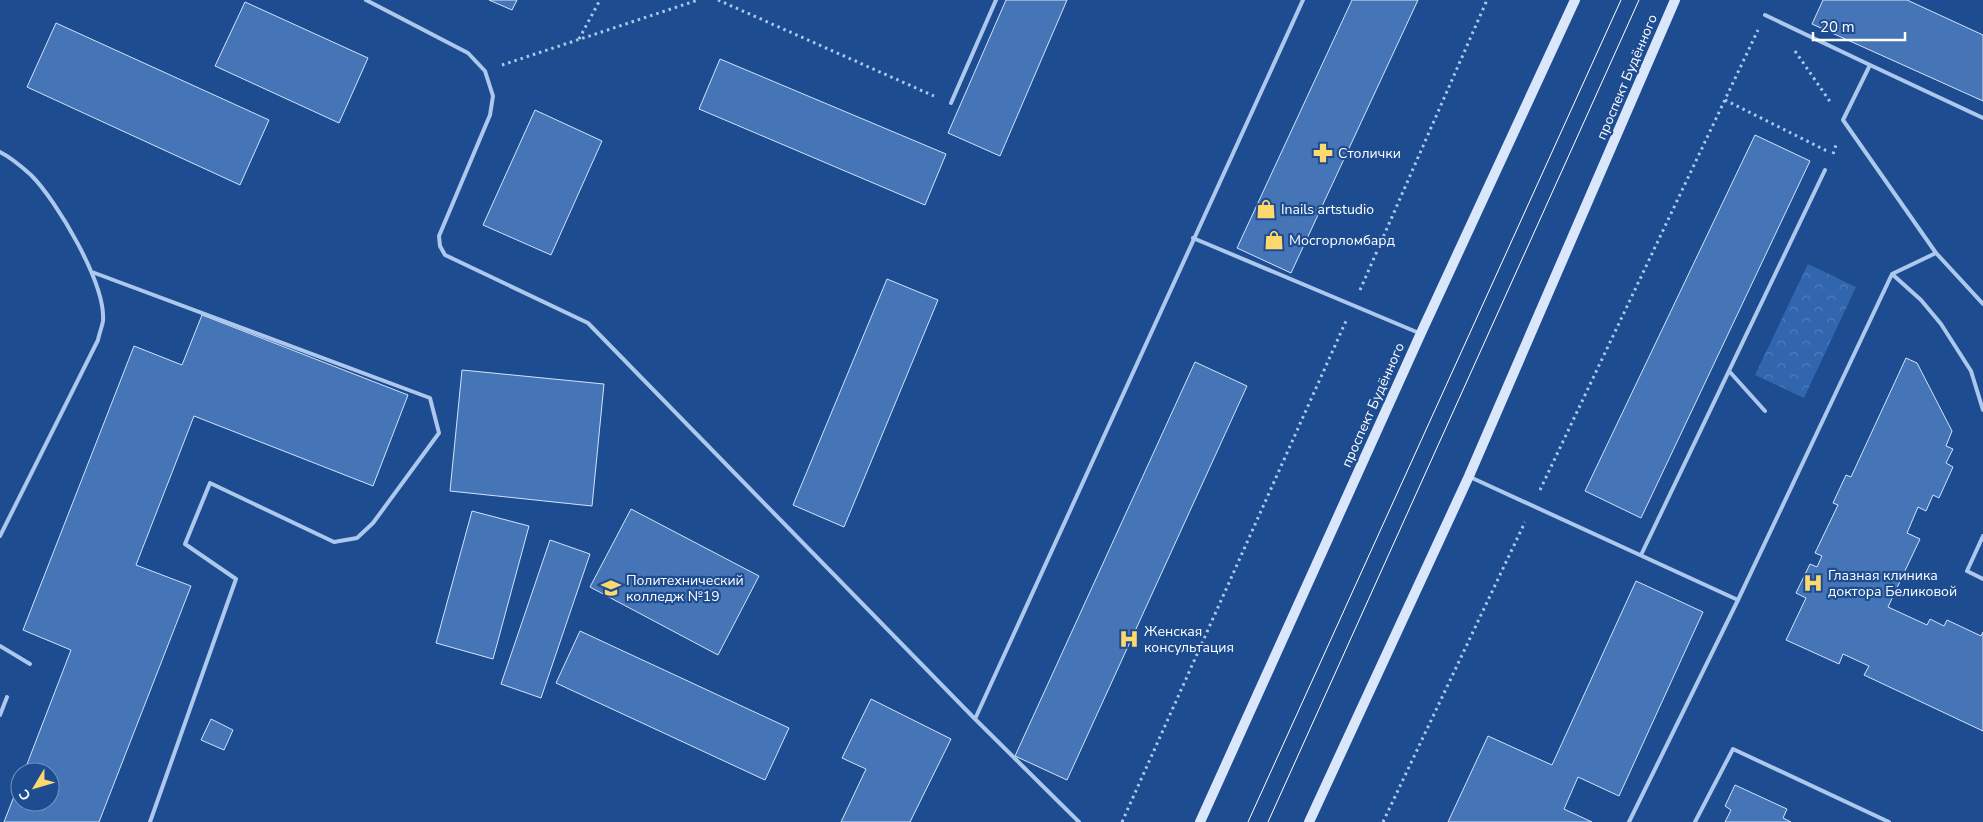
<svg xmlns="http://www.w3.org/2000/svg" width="1983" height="822" font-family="'Nunito Sans',sans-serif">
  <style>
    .forest { fill: url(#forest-crowns) }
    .building { fill: #4675b7; stroke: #d3e3fa }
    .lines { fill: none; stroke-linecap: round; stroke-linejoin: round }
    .path { stroke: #adc8ed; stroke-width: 3; stroke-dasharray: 2.5 4; stroke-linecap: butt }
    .service { stroke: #adc8ed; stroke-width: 4 }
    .secondary { stroke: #dae7fa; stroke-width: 10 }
    .tram { stroke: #fff; stroke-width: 1 }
    .labels { text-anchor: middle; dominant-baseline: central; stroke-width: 4.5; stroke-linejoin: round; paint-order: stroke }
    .street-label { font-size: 14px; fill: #fff; stroke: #1e4c90 }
    .poi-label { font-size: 14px; fill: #fff; stroke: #1e4c90; text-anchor: start }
  </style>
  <defs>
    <pattern id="forest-crowns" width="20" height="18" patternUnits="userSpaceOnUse" patternTransform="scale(1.25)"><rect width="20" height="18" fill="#3165ad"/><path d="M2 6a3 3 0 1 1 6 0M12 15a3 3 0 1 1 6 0" fill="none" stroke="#507cb9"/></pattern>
  </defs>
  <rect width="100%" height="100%" fill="#1e4c90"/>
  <path class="forest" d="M1808,264L1856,287L1804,398L1755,375Z"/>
  <path class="building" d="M489,0H517L512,10Z
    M1006,0H1067L1000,156L948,133Z
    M1352,0H1418L1291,273L1237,248Z
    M1823,0H1907L1983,35V101L1812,24Z
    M245,2L368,58L339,123L215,66Z
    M56,23L269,120L240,185L27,87Z
    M720,59L946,154L925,205L699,109Z
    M535,110L602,141L551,255L483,225Z
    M1755,135L1810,161L1641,518L1585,491Z
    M887,279L938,300L844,527L793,505Z
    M202,315L408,395L373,486L194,416L136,565L191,586L99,822H4L20,781V802H50V772H24L71,650L23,630L134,346L182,365Z
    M1906,358L1917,363L1952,431L1946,446L1953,449L1946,463L1953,467L1939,498L1933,495L1926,511L1918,507L1907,533L1920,539L1888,607L1927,625L1930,619L1944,626L1947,620L1981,636L1983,632V731L1864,675L1869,666L1843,654L1839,664L1786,640L1806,598L1796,593L1810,564L1817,567L1822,556L1815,553L1838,505L1833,503L1846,475L1851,477Z
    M1195,362L1247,386L1067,780L1015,756Z
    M462,370L604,384L592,506L450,491Z
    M631,509L759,576L718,655L590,587Z
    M472,511L529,526L493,659L436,643Z
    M550,540L590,554L541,698L501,684Z
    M1636,581L1703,612L1619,796L1578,777L1564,809L1592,822H1448L1488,736L1552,765Z
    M580,631L789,728L765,780L556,683Z
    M871,699L951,739L910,822H841L866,769L842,758Z
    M211,719L233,730L224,750L201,740Z
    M1735,785L1787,809L1783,818L1791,822H1725L1731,810L1725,806Z"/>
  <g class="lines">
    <path class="path" d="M718,0L934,96
      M579,39L600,0
      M1795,51L1831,103
      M502,65L698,0
      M1725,100L1829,152
      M1833,154L1837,142
      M1360,290L1487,0
      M1540,490L1758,30
      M1122,822L1346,321
      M1383,822L1525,522"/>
    <path class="service" d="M366,0L468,53L485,71L493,96L490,115L439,236L440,246L445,255L588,323L975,719L1079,822
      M1765,15L1870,65L1843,120L1936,253L1983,304
      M1870,65L1983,118
      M951,103L996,0
      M0,152C12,158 21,166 31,175C57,201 106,284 103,321C102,327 99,334 98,340L0,536
      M1193,238L1419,333
      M92,272L430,398L439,433L373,523L357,538L334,542L210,483L185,544L236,579L150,822
      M1892,274L1921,300L1941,324L1971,371L1983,410
      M1729,371L1765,411
      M1470,477L1738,600
      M1983,536L1967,571L1983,579
      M1641,555L1825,170
      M0,646L30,664
      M0,715L7,697
      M975,719L1303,0
      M1629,822L1738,600L1892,274L1936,253
      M1695,822L1733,749L1889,822"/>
    <path class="secondary" d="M1200,822L1421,333L1575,0
      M1309,822L1469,476L1675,0"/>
    <path class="tram" d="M1248,822L1621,0
      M1268,822L1639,0"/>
  </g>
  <defs>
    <symbol id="pharmacy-bare" viewBox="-9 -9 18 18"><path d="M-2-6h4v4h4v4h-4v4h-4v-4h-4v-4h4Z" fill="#fcd86d" stroke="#1e4c90" stroke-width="2.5" paint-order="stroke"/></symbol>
    <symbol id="shop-bare" viewBox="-9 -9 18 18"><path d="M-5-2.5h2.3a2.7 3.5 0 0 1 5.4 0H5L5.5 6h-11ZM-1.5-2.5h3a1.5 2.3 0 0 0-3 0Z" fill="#fcd86d" stroke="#1e4c90" stroke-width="2.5" paint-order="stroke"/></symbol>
    <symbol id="hospital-bare" viewBox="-9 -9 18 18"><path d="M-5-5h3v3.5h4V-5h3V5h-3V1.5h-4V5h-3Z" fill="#fcd86d" stroke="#1e4c90" stroke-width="2.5" paint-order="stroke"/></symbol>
    <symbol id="university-bare" viewBox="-9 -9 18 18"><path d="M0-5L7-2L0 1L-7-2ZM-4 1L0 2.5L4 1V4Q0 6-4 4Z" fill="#fcd86d" stroke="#1e4c90" stroke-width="2.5" paint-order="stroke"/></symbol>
  </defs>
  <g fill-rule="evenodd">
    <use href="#pharmacy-bare" x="1309" y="139" width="28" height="28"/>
    <use href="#shop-bare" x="1252" y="195" width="28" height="28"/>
    <use href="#shop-bare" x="1260" y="226" width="28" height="28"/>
    <use href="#hospital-bare" x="1799" y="569" width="28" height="28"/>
    <use href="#university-bare" x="597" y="574" width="28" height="28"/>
    <use href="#hospital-bare" x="1115" y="625" width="28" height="28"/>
  </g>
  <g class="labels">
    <g class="street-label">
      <text transform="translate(1627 77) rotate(-67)">проспект Будённого</text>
      <text transform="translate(1373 405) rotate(-66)">проспект Будённого</text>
    </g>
    <g class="poi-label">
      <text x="1338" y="153">Столички</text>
      <text x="1281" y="209">Inails artstudio</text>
      <text x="1289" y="240">Мосгорломбард</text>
      <text x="1828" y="575">Глазная клиника<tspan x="1828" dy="16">доктора Беликовой</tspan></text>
      <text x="626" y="580">Политехнический<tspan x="626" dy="16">колледж №19</tspan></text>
      <text x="1144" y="631">Женская<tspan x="1144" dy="16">консультация</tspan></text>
    </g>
  </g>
  <g transform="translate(35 787) rotate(232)"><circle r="24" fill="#1e4c90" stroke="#7894bc"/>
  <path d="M0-4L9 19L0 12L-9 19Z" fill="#fcd86d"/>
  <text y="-8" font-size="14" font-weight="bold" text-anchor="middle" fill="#ffffff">С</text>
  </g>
  <path d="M1813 32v8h92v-8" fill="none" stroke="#ffffff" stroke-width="2.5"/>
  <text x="1820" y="32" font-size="15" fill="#ffffff" stroke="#1e4c90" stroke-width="4" paint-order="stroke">20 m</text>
</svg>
